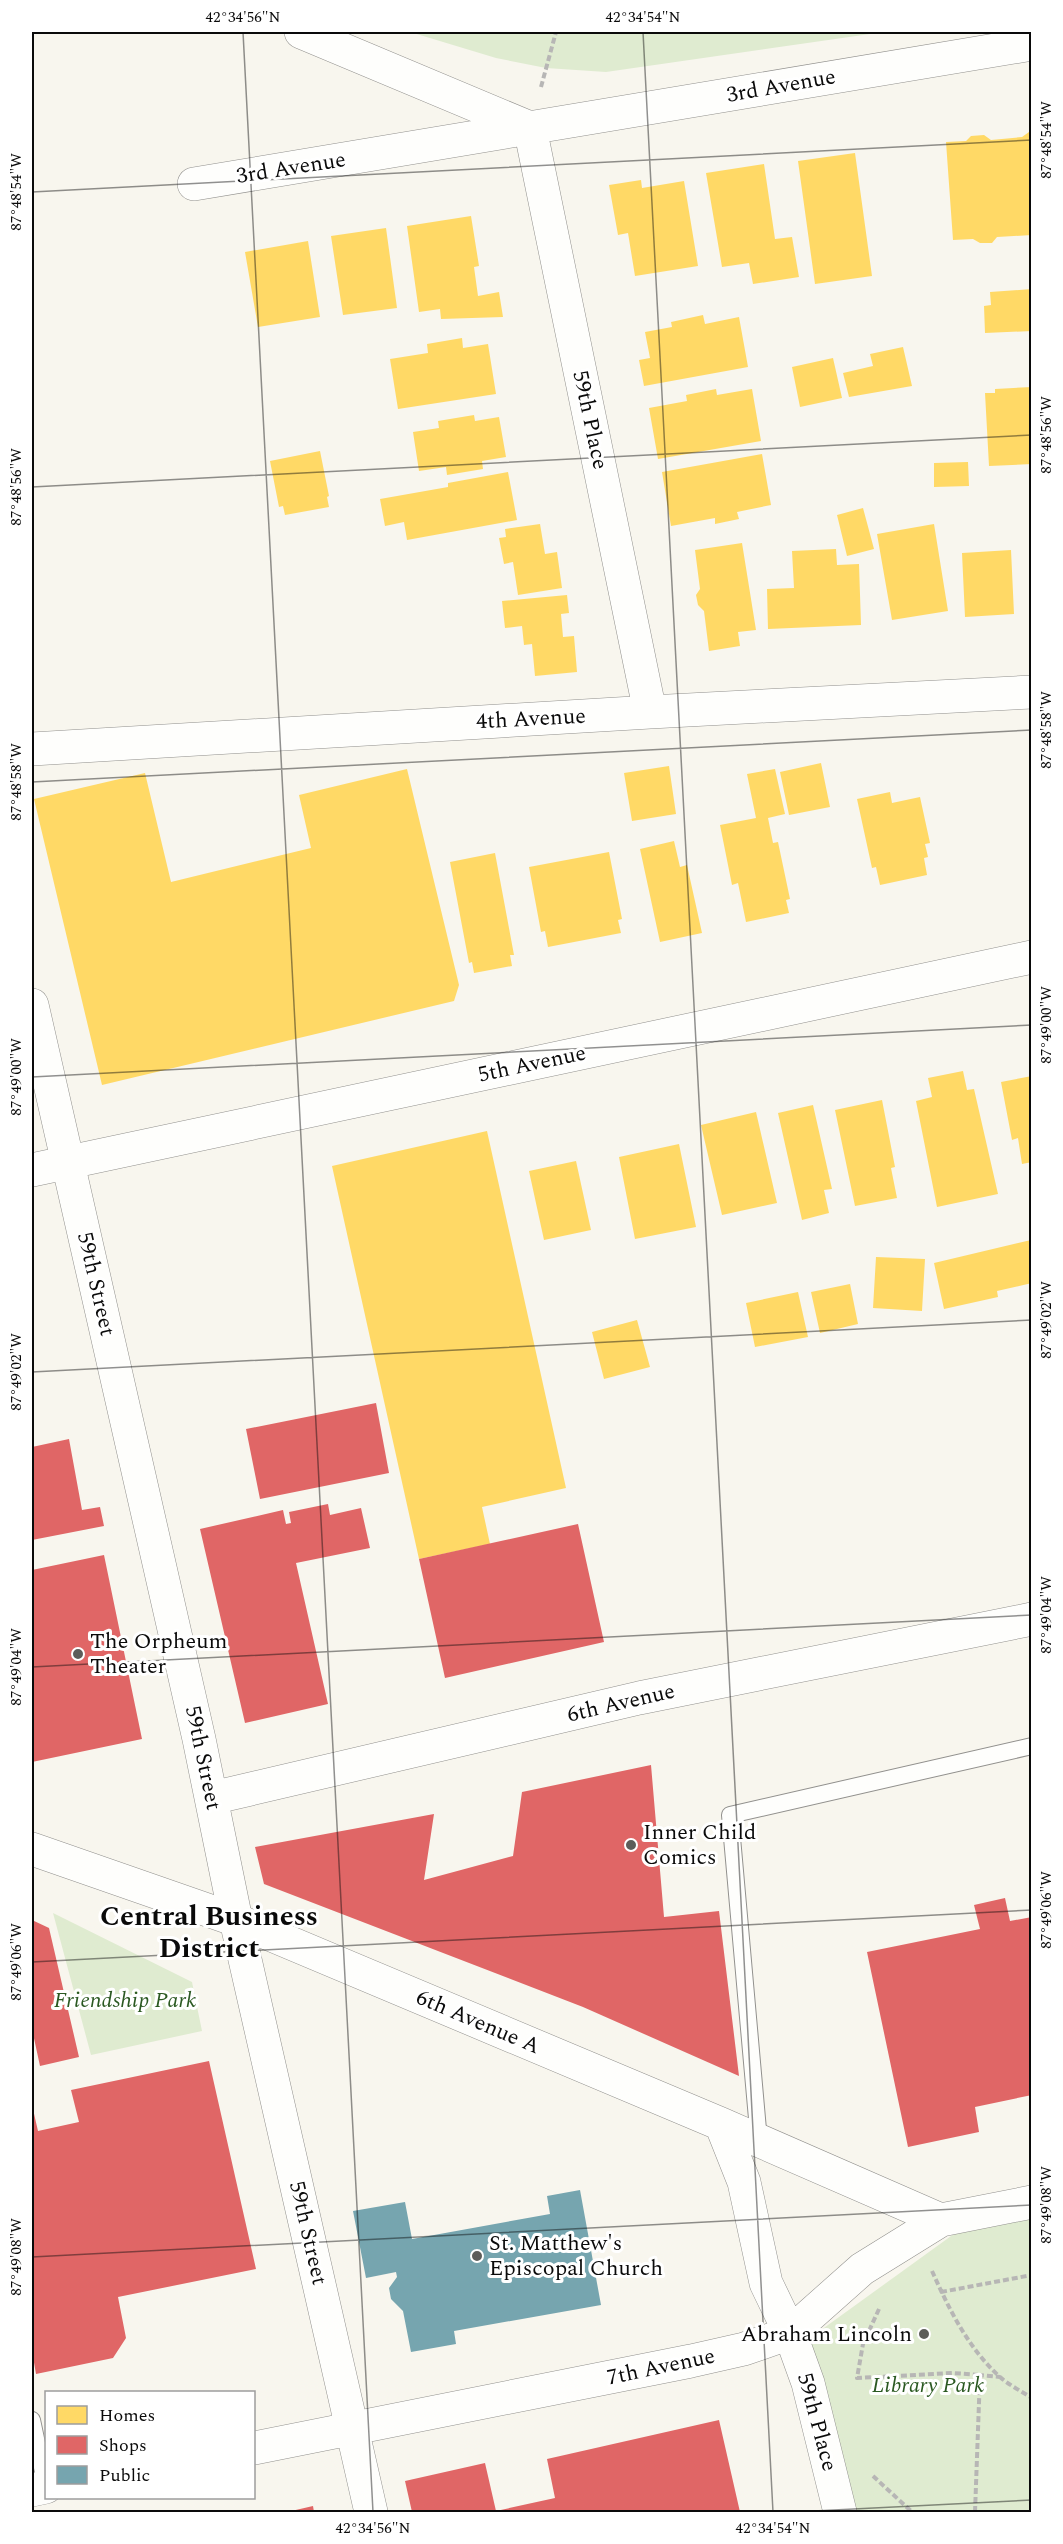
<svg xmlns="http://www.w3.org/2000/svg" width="1063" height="2544" font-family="Spectral,serif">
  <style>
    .green { fill: #dfebd0 }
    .homes { fill: #ffd966 }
    .shops { fill: #e06666 }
    .public { fill: #76a5af }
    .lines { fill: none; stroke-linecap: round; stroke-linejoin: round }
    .service-casing { stroke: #91908d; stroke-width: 18 }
    .minor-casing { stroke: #91908d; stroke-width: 34 }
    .tertiary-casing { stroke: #91908d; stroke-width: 34 }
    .path { stroke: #b7b6b5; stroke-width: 4; stroke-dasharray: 6 3; stroke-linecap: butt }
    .service { stroke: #fefefc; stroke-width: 16 }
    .minor { stroke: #fefefc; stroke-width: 33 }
    .tertiary { stroke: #fefefc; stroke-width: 33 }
    .ticks { fill: none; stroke: #0a0a0a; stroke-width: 1.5; stroke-opacity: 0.45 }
    .poi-dot { fill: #5d5d5a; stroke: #fff; stroke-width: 2 }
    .labels { text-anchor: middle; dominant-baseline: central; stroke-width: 6; stroke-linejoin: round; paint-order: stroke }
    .street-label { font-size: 22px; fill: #0a0a0a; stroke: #fff }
    .poi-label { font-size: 22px; fill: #0a0a0a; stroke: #fff; text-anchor: start }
    .park-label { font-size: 22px; font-style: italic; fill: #2b5922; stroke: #fff }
    .district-label { font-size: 28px; font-weight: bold; fill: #0a0a0a; stroke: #fff }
    .neatline { fill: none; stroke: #0a0a0a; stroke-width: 2 }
    .ticks-label { font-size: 15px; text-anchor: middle; fill: #0a0a0a }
  </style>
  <rect width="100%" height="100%" fill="#f8f6ee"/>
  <path class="green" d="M410,32H884L606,72L546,68L496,58Z
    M53,1913L192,1982L202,2031L91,2055Z
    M1031,2215V2512H852L810,2338L958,2231Z"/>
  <path class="homes" d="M1029,132H1032V235L997,237L992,243H980L973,239L953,240L946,142L966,141L971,136L984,135L991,140L1022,137Z
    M855,153L872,276L815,284L798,161Z
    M764,164L775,239L792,237L799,277L753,284L749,263L722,267L706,173Z
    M641,180L642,188L684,181L698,266L635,276L628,233L618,235L609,185Z
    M471,216L479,266L474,267L478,296L499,292L503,317L441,319L440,309L419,312L407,226Z
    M386,228L397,308L343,315L331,236Z
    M308,241L320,317L258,327L245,252Z
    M1032,289V331L985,333L984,306L991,305L990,292Z
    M703,315L705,324L739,317L748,367L644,386L639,360L650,358L645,332L672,327L671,322Z
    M462,338L463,348L488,344L496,394L398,409L390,359L428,353L427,344Z
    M903,347L912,386L849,397L843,373L873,366L870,354Z
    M833,358L842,398L800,407L792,367Z
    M1032,387V464L989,466L985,393H995V389Z
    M716,389L717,395L752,389L761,441L658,459L649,408L687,401L686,395Z
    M474,415L475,421L499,417L506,457L482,461L483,469L447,475L446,467L419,471L413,432L439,428L438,421Z
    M320,451L329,496L327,497L329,507L285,515L283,506L279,507L270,461Z
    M762,454L771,505L737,512L739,519L715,524V518L671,526L662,472Z
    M968,462L969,486L934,487V463Z
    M508,472L517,520L407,540L404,522L385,526L380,499L448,487V483Z
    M863,508L874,549L847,556L837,515Z
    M540,524L545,554L557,552L562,588L518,595L513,562L504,564L499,538L506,537L505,529Z
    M934,524L948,611L892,620L877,534Z
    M742,543L756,630L738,632L740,646L709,651L704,611L698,605L696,595L700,589L695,550Z
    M836,549L837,565L859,564L861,625L768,629L767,589L794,588L792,551Z
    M1011,550L1014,614L965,617L962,553Z
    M567,595L569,613L561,614L563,637L574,636L577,672L535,676L532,644L524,645L522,626L505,628L502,601Z
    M821,763L830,807L789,815L780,772Z
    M669,766L676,814L632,821L624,773Z
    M407,769L459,985L454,1001L102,1085L34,799L145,773L171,882L311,848L299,795Z
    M775,769L785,814L768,818L773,843L778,842L790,899L786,900L789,913L746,922L738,883L732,885L720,825L756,818L747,774Z
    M890,792L892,803L920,797L930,843L925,844L928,857L924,858L927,875L880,885L876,867L872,868L857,799Z
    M674,841L680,867L687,865L702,933L660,942L640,849Z
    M609,852L622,919L618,920L621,933L548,947L545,931L541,932L529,867Z
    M495,853L514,955H510L512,966L474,973L472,962L469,963L450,862Z
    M963,1071L967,1090L974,1089L998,1194L937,1207L916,1101L932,1097L928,1078Z
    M1032,1076V1162L1022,1164L1018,1138L1012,1140L1001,1082Z
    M882,1100L895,1167L891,1168L897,1198L855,1206L835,1110Z
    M813,1105L832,1189L824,1190L829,1213L802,1220L778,1113Z
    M756,1112L777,1203L722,1215L701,1125Z
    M487,1131L566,1488L482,1507L490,1544L419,1559L332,1166Z
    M679,1144L696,1227L635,1239L619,1157Z
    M576,1161L591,1230L544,1240L529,1171Z
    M1031,1240L1032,1283L997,1291L998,1297L944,1309L934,1263Z
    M876,1257L925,1259L922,1311L873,1308Z
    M850,1284L858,1324L820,1333L811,1292Z
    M798,1292L808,1337L755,1347L746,1303Z
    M637,1320L650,1367L604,1379L592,1332Z"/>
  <path class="shops" d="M376,1403L389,1473L260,1499L246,1429Z
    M69,1439L82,1510L100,1507L104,1526L32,1540V1447Z
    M328,1504L330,1515L361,1508L370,1548L296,1563L328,1704L245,1723L200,1529L283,1510L286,1524L291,1523L289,1512Z
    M578,1524L604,1642L445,1678L419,1559Z
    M104,1555L142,1739L32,1762V1570Z
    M651,1765L664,1917L719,1911L739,2076L583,2007L264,1884L255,1847L434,1814L424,1880L513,1856L522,1792Z
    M1005,1898L1010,1921L1032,1917V2095L975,2107L979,2132L908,2147L867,1952L980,1929L974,1905Z
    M32,1920L49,1928L79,2057L40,2066L32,2029Z
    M209,2061L256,2269L118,2297L126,2338L113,2358L36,2374L32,2351V2105L38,2131L79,2122L71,2090Z
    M719,2420L740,2512H412L405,2481L485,2463L496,2511L555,2498L547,2459Z
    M313,2506L314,2512H287Z"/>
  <path class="public" d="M580,2190L601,2305L454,2331L456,2344L411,2352L403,2311L391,2299L389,2288L397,2277L396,2272L366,2278L353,2211L405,2202L412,2239L550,2214L547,2196Z"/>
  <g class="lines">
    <defs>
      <path id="service" d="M759,2141L730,1815L1032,1746
        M32,2420L46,2486"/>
      <path id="minor" d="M301,32L530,128L650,712
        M194,184L1032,44
        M32,749L650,712L1032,692
        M32,1005L199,1739L236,1920L371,2512
        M32,1170L1032,957
        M212,1798L639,1698L1032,1619
        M254,2448L691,2361L744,2349L790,2333
        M32,2490L46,2487"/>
      <path id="tertiary" d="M32,1849L236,1920L721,2124L941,2220
        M721,2124L744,2182L766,2283L790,2333L808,2383L840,2512
        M790,2333L862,2269L941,2220L1032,2202"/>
    </defs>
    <use href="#service" class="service-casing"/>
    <use href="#minor" class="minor-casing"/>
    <use href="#tertiary" class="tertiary-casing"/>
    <path class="path" d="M541,87L556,32
      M932,2271C949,2309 968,2348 1000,2377C1009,2385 1021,2391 1032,2398
      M941,2292L1032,2275
      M879,2309L863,2344L857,2378L953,2373L980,2375
      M873,2476L912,2512
      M975,2512L980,2375L1000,2377"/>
    <use href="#service" class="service"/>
    <use href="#minor" class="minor"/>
    <use href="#tertiary" class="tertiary"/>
  </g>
  <path class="ticks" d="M243,32L373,2512M643,32L773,2512M32,192L1032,140M32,487L1032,435M32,782L1032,730M32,1077L1032,1025M32,1372L1032,1320M32,1667L1032,1615M32,1962L1032,1910M32,2257L1032,2205M794,2512L1032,2500"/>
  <g class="poi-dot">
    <circle cx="78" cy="1654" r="6"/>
    <circle cx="631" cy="1845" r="6"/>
    <circle cx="477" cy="2256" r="6"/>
    <circle cx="924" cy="2334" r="6"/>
  </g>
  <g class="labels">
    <g class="street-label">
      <text transform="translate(781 86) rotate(-10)">3rd Avenue</text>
      <text transform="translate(291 168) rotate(-9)">3rd Avenue</text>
      <text transform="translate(590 420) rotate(78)">59th Place</text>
      <text transform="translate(531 719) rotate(-3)">4th Avenue</text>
      <text transform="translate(532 1064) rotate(-12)">5th Avenue</text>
      <text transform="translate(96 1284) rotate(77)">59th Street</text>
      <text transform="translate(621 1703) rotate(-13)">6th Avenue</text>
      <text transform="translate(203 1758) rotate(78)">59th Street</text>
      <text transform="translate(478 2022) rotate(23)">6th Avenue A</text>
      <text transform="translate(308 2233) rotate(77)">59th Street</text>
      <text transform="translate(661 2367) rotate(-12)">7th Avenue</text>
      <text transform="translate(817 2422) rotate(75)">59th Place</text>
    </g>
    <g class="poi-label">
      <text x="90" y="1641">The Orpheum<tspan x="90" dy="25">Theater</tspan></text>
      <text x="643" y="1832">Inner Child<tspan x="643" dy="25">Comics</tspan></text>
      <text x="489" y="2243">St. Matthew's<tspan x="489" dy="25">Episcopal Church</tspan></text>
      <text x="912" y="2334" text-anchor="end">Abraham Lincoln</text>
    </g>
    <g class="park-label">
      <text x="125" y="2000">Friendship Park</text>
      <text x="928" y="2385">Library Park</text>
    </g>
    <g class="district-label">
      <text x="209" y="1916">Central Business<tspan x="209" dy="32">District</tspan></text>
    </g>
  </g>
  <rect width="1063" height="2544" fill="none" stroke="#ffffff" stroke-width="66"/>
  <rect x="45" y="2391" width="210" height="108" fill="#ffffff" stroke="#9d9d9d" stroke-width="1.5"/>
  <rect x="57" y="2406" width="30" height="18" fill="#ffd966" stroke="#9d9d9d" stroke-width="1.5"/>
  <text x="99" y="2421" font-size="18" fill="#0a0a0a">Homes</text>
  <rect x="57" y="2436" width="30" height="18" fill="#e06666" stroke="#9d9d9d" stroke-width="1.5"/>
  <text x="99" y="2451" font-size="18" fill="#0a0a0a">Shops</text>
  <rect x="57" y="2466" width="30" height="18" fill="#76a5af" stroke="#9d9d9d" stroke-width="1.5"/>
  <text x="99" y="2481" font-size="18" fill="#0a0a0a">Public</text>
  <rect x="33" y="33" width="997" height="2478" class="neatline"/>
  <g class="ticks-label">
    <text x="243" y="22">42°34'56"N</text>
    <text x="643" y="22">42°34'54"N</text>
    <text transform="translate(1046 140) rotate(-90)" y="5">87°48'54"W</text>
    <text transform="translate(16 192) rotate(-90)" y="5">87°48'54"W</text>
    <text transform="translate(1046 435) rotate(-90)" y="5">87°48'56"W</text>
    <text transform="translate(16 487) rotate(-90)" y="5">87°48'56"W</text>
    <text transform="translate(1046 730) rotate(-90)" y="5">87°48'58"W</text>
    <text transform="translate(16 782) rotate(-90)" y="5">87°48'58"W</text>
    <text transform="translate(1046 1025) rotate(-90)" y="5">87°49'00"W</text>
    <text transform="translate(16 1077) rotate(-90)" y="5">87°49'00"W</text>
    <text transform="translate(1046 1320) rotate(-90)" y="5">87°49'02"W</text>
    <text transform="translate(16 1372) rotate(-90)" y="5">87°49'02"W</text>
    <text transform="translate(1046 1615) rotate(-90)" y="5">87°49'04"W</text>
    <text transform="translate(16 1667) rotate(-90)" y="5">87°49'04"W</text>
    <text transform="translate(1046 1910) rotate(-90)" y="5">87°49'06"W</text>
    <text transform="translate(16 1962) rotate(-90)" y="5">87°49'06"W</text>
    <text transform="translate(1046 2205) rotate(-90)" y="5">87°49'08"W</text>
    <text transform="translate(16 2257) rotate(-90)" y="5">87°49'08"W</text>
    <text x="373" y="2533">42°34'56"N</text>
    <text x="773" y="2533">42°34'54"N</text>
  </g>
</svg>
